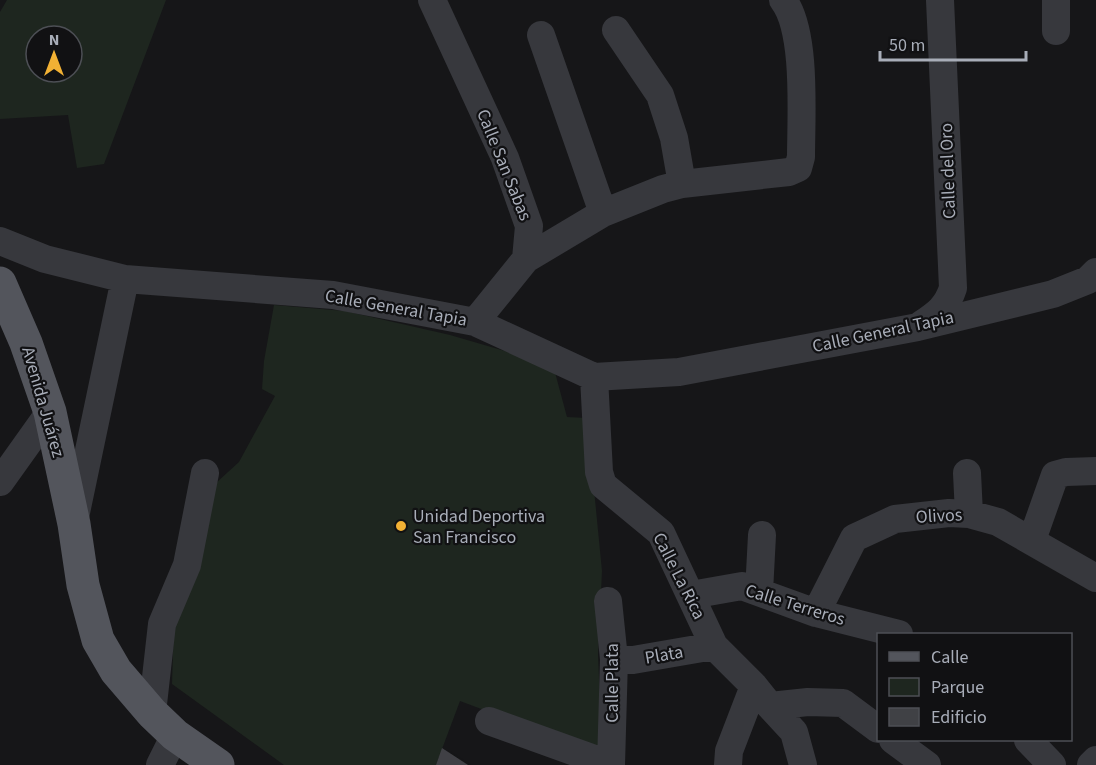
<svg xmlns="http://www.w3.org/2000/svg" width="1096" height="765" font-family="'Source Sans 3',sans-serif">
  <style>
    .green { fill: #1e261f; fill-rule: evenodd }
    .building { fill: #404145; filter: url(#shadow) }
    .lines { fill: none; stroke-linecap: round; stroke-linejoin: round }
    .minor { stroke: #37383d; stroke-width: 28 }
    .major { stroke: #53555c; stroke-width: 33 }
    .poi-dot { fill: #f2b134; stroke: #111113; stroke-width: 2 }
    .labels { text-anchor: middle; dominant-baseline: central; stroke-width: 4.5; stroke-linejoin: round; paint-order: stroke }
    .street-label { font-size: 18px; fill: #a8adb8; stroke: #111113 }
    .poi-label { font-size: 18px; fill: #a8adb8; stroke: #111113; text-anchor: start }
  </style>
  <defs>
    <filter id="shadow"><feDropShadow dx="3.5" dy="6" stdDeviation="3" flood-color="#0009"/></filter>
  </defs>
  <rect width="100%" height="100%" fill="#161618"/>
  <path class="green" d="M7,0H166L104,164L77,168L68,115L0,119V12ZM36,36H72V72H36Z
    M274,305L345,311L450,335L553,365L567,417L587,418L602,571L598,654L602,754L460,701L436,765H284L172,684L174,619L216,483L239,462L275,396L262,389L264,361Z"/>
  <path class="building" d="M442,748L468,765H436Z"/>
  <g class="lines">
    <path class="minor" d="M432,0L505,158L529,226L526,259L475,322
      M1056,0V31
      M616,30L660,95L674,138L682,184
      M541,35L603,213
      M0,241L45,259L125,279L333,295L475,322L594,377L679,372L918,327L1053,294L1088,280L1096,272
      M526,259L603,213L663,189L682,184L789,172L798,168L801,157C801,117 807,31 783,0
      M922,324C937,314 947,307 953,288L940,0
      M594,377L599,472L603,485L661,533L714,646L754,686L770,706L794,732L803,765
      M967,473L969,514
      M0,482L50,412
      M74,522L125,279
      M1032,540L1055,475L1066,472L1096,471
      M759,592L762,535
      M691,595L742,586L816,613L899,634
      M608,601L614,659L611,765
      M816,613L854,538L895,519L949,513L969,514L998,522L1096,578
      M614,659L633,660L714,646
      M770,706L808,702L843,703L878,729
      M152,713L162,624L187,565L205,473
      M489,721L611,765
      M893,740L927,765
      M1028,740L1052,765
      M160,765L175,735
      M728,765L729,751L754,686
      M1091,765L1096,760"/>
    <path class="major" d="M0,283L26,343L50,412L74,524L83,585L98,640L116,671L152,713L175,735L218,765"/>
  </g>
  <circle class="poi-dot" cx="401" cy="526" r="6"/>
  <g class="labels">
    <g class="street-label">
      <text transform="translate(504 165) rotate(68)">Calle San Sabas</text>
      <text transform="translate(948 171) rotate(-92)">Calle del Oro</text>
      <text transform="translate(396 308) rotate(10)">Calle General Tapia</text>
      <text transform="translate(883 332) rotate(-12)">Calle General Tapia</text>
      <text transform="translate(43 402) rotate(74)">Avenida Juárez</text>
      <text transform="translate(939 516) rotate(-3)">Olivos</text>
      <text transform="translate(679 576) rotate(63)">Calle La Rica</text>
      <text transform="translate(795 605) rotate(17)">Calle Terreros</text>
      <text transform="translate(664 655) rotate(-10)">Plata</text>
      <text transform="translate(612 683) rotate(-90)">Calle Plata</text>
    </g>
    <g class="poi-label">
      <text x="413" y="516">Unidad Deportiva<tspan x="413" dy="21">San Francisco</tspan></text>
    </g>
  </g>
  <rect x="877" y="633" width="195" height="108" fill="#111113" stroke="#4d4f55" stroke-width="1.5"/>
  <rect x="889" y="652" width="30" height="9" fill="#53555c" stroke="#4d4f55" stroke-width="1.5"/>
  <text x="931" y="663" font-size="18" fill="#a8adb8">Calle</text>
  <rect x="889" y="678" width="30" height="18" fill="#1e261f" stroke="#4d4f55" stroke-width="1.5"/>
  <text x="931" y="693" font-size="18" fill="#a8adb8">Parque</text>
  <rect x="889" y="708" width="30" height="18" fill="#404145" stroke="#4d4f55" stroke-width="1.5"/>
  <text x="931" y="723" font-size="18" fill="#a8adb8">Edificio</text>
  <g transform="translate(54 54)"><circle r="28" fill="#111113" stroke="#4d4f55" stroke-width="1.5"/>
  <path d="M0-4.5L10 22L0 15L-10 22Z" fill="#f2b134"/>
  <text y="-9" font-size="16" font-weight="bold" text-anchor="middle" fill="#a8adb8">N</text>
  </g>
  <path d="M880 51v9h146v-9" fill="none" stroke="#a8adb8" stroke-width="3"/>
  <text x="889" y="51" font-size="18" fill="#a8adb8" stroke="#111113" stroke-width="4.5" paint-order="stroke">50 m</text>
</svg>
